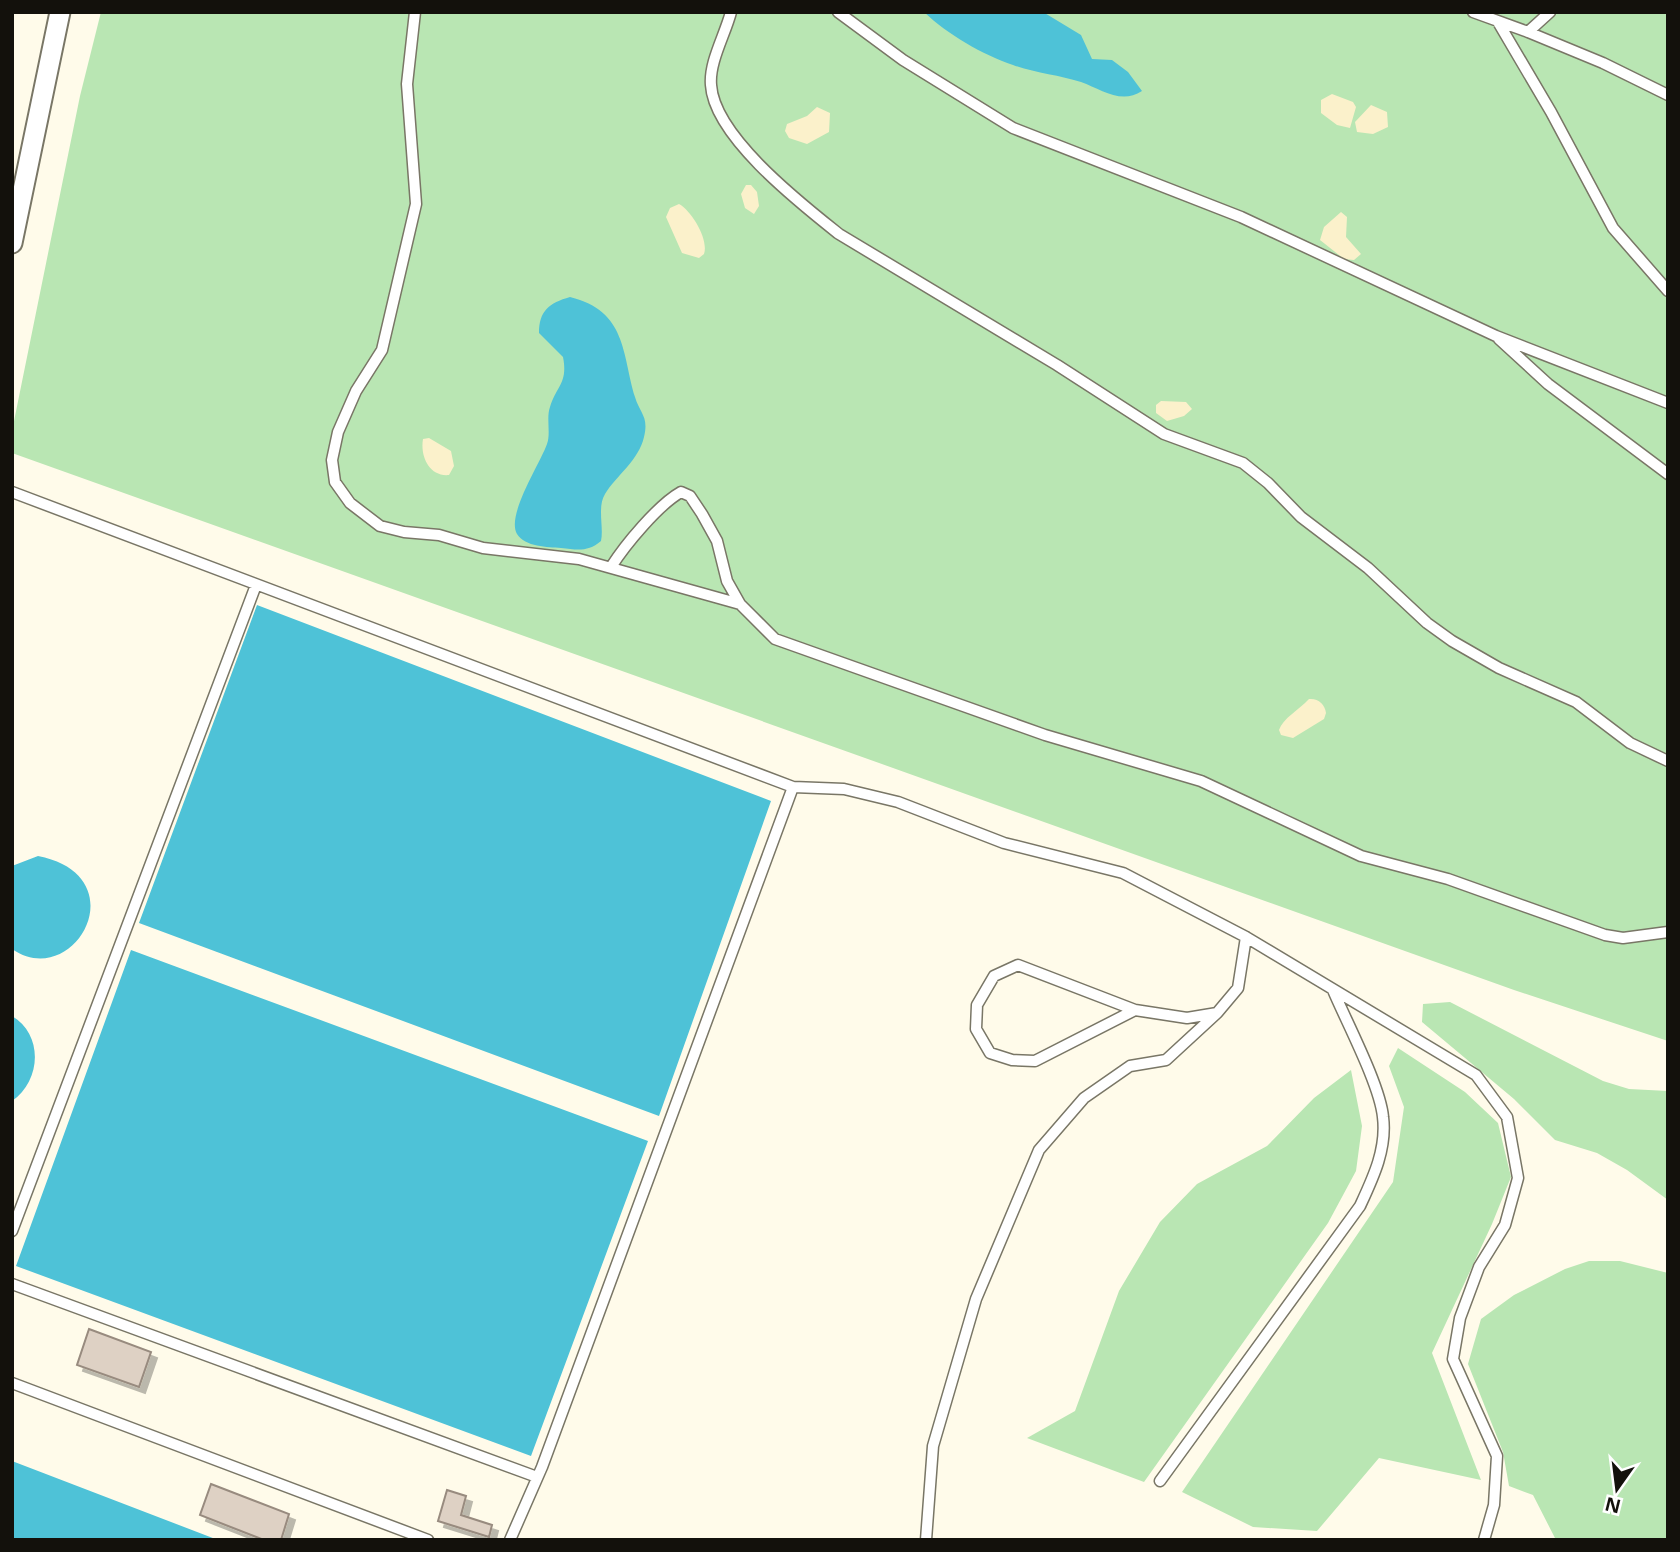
<svg xmlns="http://www.w3.org/2000/svg" width="1680" height="1552" font-family="'Open Sans',sans-serif">
  <style>
    .green { fill: #b9e6b3 }
    .sand { fill: #fbf1cb }
    .water { fill: #4ec2d7 }
    .building { fill: #ded1c4; stroke: #988b7f; stroke-width: 2; filter: url(#shadow) }
    .lines { fill: none; stroke-linecap: round; stroke-linejoin: round }
    .lane-casing { stroke: #797666; stroke-width: 13 }
    .street-casing { stroke: #797666; stroke-width: 23 }
    .lane { stroke: #fff; stroke-width: 10 }
    .street { stroke: #fff; stroke-width: 19 }
  </style>
  <defs>
    <filter id="shadow"><feDropShadow dx="6" dy="6" stdDeviation="0" flood-color="#0004"/></filter>
  </defs>
  <rect width="100%" height="100%" fill="#fffbea"/>
  <path class="green" d="M101,12H1668V1041L1514,990L12,453V431L80,96Z
    M1450,1002L1603,1081L1629,1089L1668,1091V1200L1627,1170L1597,1153L1555,1140L1514,1099L1422,1022L1423,1004Z
    M1398,1048L1465,1092L1498,1123L1511,1177L1492,1224L1432,1353L1481,1480L1379,1458L1317,1531L1253,1527L1182,1492L1393,1182L1404,1107L1389,1066Z
    M1351,1070L1362,1126L1356,1171L1328,1223L1144,1482L1027,1438L1075,1411L1119,1291L1160,1222L1197,1184L1267,1146L1314,1098Z
    M1589,1261H1620L1668,1273V1540H1556L1533,1495L1509,1486L1503,1452L1468,1364L1481,1319L1514,1295L1565,1269Z"/>
  <path class="sand" d="M1332,94L1353,102L1356,107L1350,128L1337,125L1321,113V100Z
    M1371,105L1387,112L1388,127L1373,134L1357,132L1355,122Z
    M817,107L830,113L829,132L807,144L789,138L785,131L787,124L807,116Z
    M746,185H751L757,192L759,206L754,214L745,208L741,194Z
    M679,204C692,211 709,240 704,254L699,258L682,253L666,217L670,208Z
    M1341,212L1347,217L1346,237L1361,254L1354,260L1344,259L1320,240L1324,227Z
    M1161,401L1186,402L1192,409L1184,416L1167,421L1156,413V405Z
    M429,438L451,451L454,466L449,475C429,477 420,456 423,439Z
    M1309,699C1318,698 1325,704 1326,713L1324,719L1293,738L1281,735L1279,730C1283,718 1299,710 1309,699Z"/>
  <path class="water" d="M924,12H1043L1081,35L1092,59L1112,60L1128,72L1142,91C1121,105 1101,89 1081,82C1059,75 1035,73 1013,65C983,55 947,34 924,12Z
    M570,297C627,311 622,354 635,397C640,414 649,416 644,437C639,460 616,476 605,494C597,507 604,527 601,541C588,552 578,550 561,548C548,547 525,547 517,534C506,515 540,464 547,444C551,433 546,418 550,407C557,385 568,383 563,357L539,333C539,311 549,303 570,297Z
    M257,605L771,801L659,1116L139,923Z
    M38,856C139,876 74,992 12,949V866Z
    M131,950L648,1141L531,1456L16,1266Z
    M12,1016C44,1035 41,1081 12,1101Z
    M12,1461L218,1540H12Z"/>
  <path class="building" d="M89,1329L151,1352L139,1387L77,1365Z
    M211,1484L289,1514L281,1540H264L200,1515Z
    M447,1490L466,1496L461,1515L492,1525L489,1537L438,1521Z"/>
  <g class="lines">
    <defs>
      <path id="lane" d="M415,12L407,84L416,204L382,350L356,391L338,432L332,460L335,482L350,503L380,526L404,532L439,535L483,548L579,559L740,604
        M731,12C725,35 709,62 711,85C714,136 800,203 839,234L1057,365L1164,434L1243,463L1268,483L1301,517L1368,568L1427,623L1452,641L1499,668L1576,702L1630,743L1668,761
        M838,12L903,60L1013,128L1241,217L1496,336L1668,403
        M1473,12L1528,32
        M1550,12L1528,32L1603,63L1668,95
        M1498,22L1551,112L1613,228L1668,291
        M1499,339L1548,384L1668,474
        M12,492L793,787L542,1467L510,1540
        M611,567C625,545 658,505 681,492L690,496L702,514L717,541L727,581L740,604L775,639L1045,735L1201,781L1361,856L1448,879L1605,935L1623,938L1668,932
        M793,787L844,789L898,802L1004,843L1123,873L1246,937L1476,1075L1507,1117L1518,1178L1505,1225L1479,1267L1460,1318L1453,1359L1497,1456L1494,1505L1484,1540
        M1135,1010L1035,1061L1012,1060L990,1053L976,1029L977,1005L994,976L1018,965L1135,1010L1187,1018L1217,1013L1238,988L1246,937
        M12,1231L256,585
        M12,1284L537,1477
        M12,1383L428,1540
        M1160,1481L1360,1206C1373,1178 1387,1149 1383,1117C1380,1085 1346,1021 1333,990
        M926,1540L933,1446L976,1299L1039,1150L1084,1098L1130,1066L1166,1060L1217,1013"/>
      <path id="street" d="M12,243L60,12"/>
    </defs>
    <use href="#lane" class="lane-casing"/>
    <use href="#street" class="street-casing"/>
    <use href="#lane" class="lane"/>
    <use href="#street" class="street"/>
  </g>
  <rect width="1680" height="1552" fill="none" stroke="#13110c" stroke-width="28"/>
  <g transform="translate(1617 1489) rotate(194)" stroke="#ffffff" stroke-width="5" paint-order="stroke">
  <path d="M0-5L12 26L0 18L-12 26Z" fill="#13110c"/>
  <text y="-10" font-size="19" font-weight="bold" text-anchor="middle" fill="#13110c">N</text>
  </g>
</svg>
